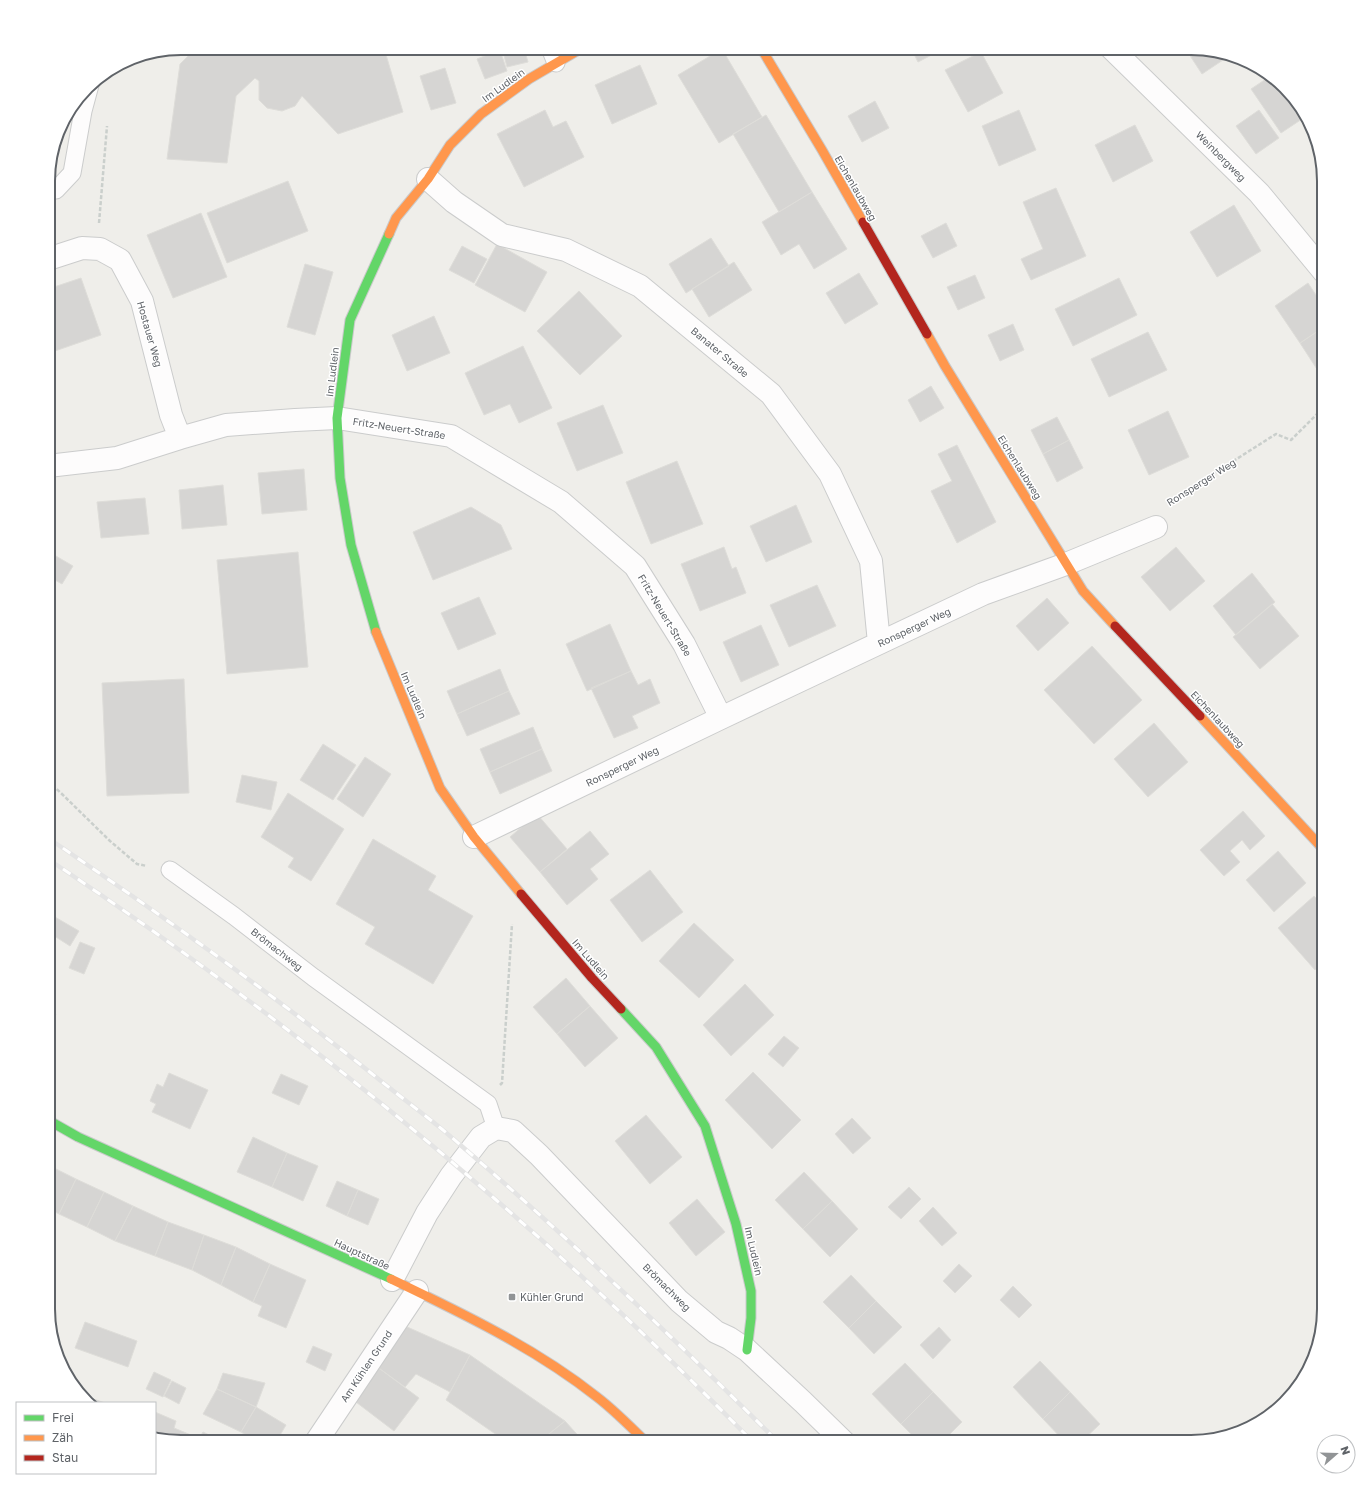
<svg xmlns="http://www.w3.org/2000/svg" width="1372" height="1490" font-family="'Golos Text',sans-serif">
  <style>
    .building { fill: #d6d5d3; stroke: #deddd9 }
    .lines { fill: none; stroke-linecap: round; stroke-linejoin: round }
    .lane-casing { stroke: #cbcccc; stroke-width: 19 }
    .street-casing { stroke: #cbcccc; stroke-width: 24 }
    .fast-casing { stroke: #cacacb; stroke-width: 11 }
    .slow-casing { stroke: #cacacb; stroke-width: 11 }
    .jam-casing { stroke: #cacacb; stroke-width: 11 }
    .path { stroke: #cacfcc; stroke-width: 2.5; stroke-dasharray: 4 2; stroke-linecap: butt }
    .lane { stroke: #fdfcfc; stroke-width: 17 }
    .street { stroke: #fdfcfc; stroke-width: 22 }
    .fast { stroke: #63d668; stroke-width: 9 }
    .slow { stroke: #ff974d; stroke-width: 9 }
    .jam { stroke: #b3261e; stroke-width: 9 }
    .rail-casing { stroke: #e4e4e4; stroke-width: 4.5 }
    .rail { stroke: #fff; stroke-width: 3; stroke-dasharray: 9; stroke-linecap: butt }
    .poi-dot { fill: #919496; stroke: #fff; stroke-width: 1.5 }
    .labels { text-anchor: middle; dominant-baseline: central; stroke-width: 3; stroke-linejoin: round; paint-order: stroke }
    .street-label { font-size: 10px; fill: #5f6368; stroke: #fff }
    .poi-label { font-size: 10px; fill: #5f6368; stroke: #fff; text-anchor: start }
    .rim { fill: none; stroke: #5f6368; stroke-width: 2 }
  </style>
  <rect width="100%" height="100%" fill="#efeeea"/>
  <path class="building" d="M196,48H384L403,112L338,134L302,96L295,106L282,111L267,108L259,100V81L255,78L236,96L227,163L167,159L180,64Z
    M502,48H524L528,62L507,67Z
    M911,48H945L918,62Z
    M1185,48H1199L1229,56L1202,74Z
    M722,49L762,117L719,143L678,75Z
    M500,50L507,71L485,79L477,59Z
    M981,52L1003,93L968,112L945,70Z
    M640,65L657,104L612,124L595,85Z
    M445,68L456,103L431,110L420,76Z
    M1269,77L1296,100L1305,117L1281,133L1251,89Z
    M875,101L889,128L862,142L848,116Z
    M545,110L553,127L566,121L584,157L524,187L497,134Z
    M1019,110L1036,150L999,166L982,126Z
    M1259,110L1279,138L1256,154L1236,126Z
    M766,115L812,192L779,212L733,134Z
    M1135,125L1153,161L1113,182L1095,145Z
    M288,181L308,231L227,263L207,213Z
    M1056,188L1086,256L1031,280L1021,259L1043,249L1023,202Z
    M812,192L847,249L814,269L799,244L781,255L762,222Z
    M1234,205L1261,251L1217,277L1190,232Z
    M201,213L227,277L173,298L147,235Z
    M946,223L957,246L933,258L921,236Z
    M711,238L729,266L686,293L669,264Z
    M497,244L547,272L525,312L475,285Z
    M462,246L487,259L474,283L449,270Z
    M734,262L752,290L709,317L692,289Z
    M305,264L333,272L315,335L287,327Z
    M859,273L878,304L845,324L826,293Z
    M975,275L985,298L958,310L947,287Z
    M81,278L101,335L52,352L48,343V289Z
    M1119,278L1137,315L1073,346L1055,309Z
    M1308,283L1324,307V327L1300,343L1275,306Z
    M579,291L622,336L580,375L537,331Z
    M434,316L450,353L407,371L392,335Z
    M1013,324L1024,350L1000,361L988,335Z
    M1324,327V380L1300,343Z
    M1148,332L1167,370L1109,397L1091,359Z
    M523,346L552,408L519,423L510,404L484,415L465,373Z
    M931,386L944,408L920,422L908,400Z
    M603,405L623,453L577,471L557,423Z
    M1168,411L1189,457L1149,475L1128,430Z
    M1057,417L1069,440L1043,454L1031,430Z
    M1069,440L1083,468L1057,482L1043,454Z
    M957,445L996,522L957,543L931,491L952,481L938,454Z
    M677,461L703,524L651,544L626,482Z
    M304,469L307,510L262,514L258,473Z
    M223,485L227,525L182,529L179,490Z
    M145,498L149,534L101,538L97,502Z
    M796,505L812,542L766,562L750,526Z
    M471,507L501,525L512,549L433,580L413,532Z
    M724,547L732,569L736,567L746,593L700,611L681,564Z
    M1176,547L1205,581L1170,611L1141,577Z
    M49,552L73,566L62,584L48,576Z
    M298,552L308,667L227,674L217,560Z
    M1252,573L1275,602L1236,635L1213,606Z
    M817,585L836,626L789,647L770,605Z
    M479,597L496,634L458,650L441,613Z
    M1047,598L1069,623L1038,651L1016,626Z
    M1272,604L1299,636L1260,669L1233,637Z
    M610,624L631,671L587,691L566,644Z
    M761,625L779,665L741,682L723,642Z
    M48,639L53,642L48,649Z
    M1092,646L1142,700L1094,744L1044,690Z
    M500,669L509,691L457,714L447,691Z
    M631,671L638,685L650,679L660,703L632,716L638,728L614,738L591,688Z
    M184,679L189,793L107,796L102,683Z
    M509,691L520,714L467,736L457,714Z
    M1154,723L1188,762L1148,797L1114,759Z
    M533,727L542,749L490,772L480,749Z
    M323,744L356,765L333,800L300,780Z
    M542,749L552,771L500,794L490,772Z
    M365,757L391,774L363,817L337,799Z
    M242,775L277,782L271,810L236,802Z
    M288,793L344,829L311,881L288,867L294,858L261,837Z
    M1243,811L1265,836L1250,850L1242,840L1230,851L1240,862L1224,876L1200,850Z
    M537,814L567,849L540,872L510,837Z
    M590,831L609,854L590,869L598,879L567,905L540,872Z
    M373,839L436,876L428,890L473,916L433,984L365,944L375,927L336,904Z
    M1278,851L1306,883L1274,912L1246,880Z
    M650,870L683,912L642,942L610,900Z
    M1314,896L1324,907V961L1315,970L1278,928Z
    M48,913L79,931L70,946L48,932Z
    M694,923L734,960L699,998L659,961Z
    M80,942L95,948L84,974L69,968Z
    M566,978L590,1006L557,1034L533,1007Z
    M745,984L774,1015L731,1056L703,1025Z
    M590,1006L618,1038L585,1067L557,1034Z
    M48,1010L56,1014L48,1028Z
    M784,1036L799,1048L783,1067L768,1054Z
    M753,1072L801,1120L772,1149L725,1100Z
    M169,1073L208,1090L190,1129L152,1112L156,1104L150,1101L157,1084L163,1087Z
    M281,1074L308,1086L299,1105L272,1093Z
    M646,1115L682,1157L650,1184L615,1141Z
    M852,1118L871,1138L853,1154L835,1134Z
    M253,1137L287,1153L272,1187L237,1172Z
    M287,1153L318,1166L303,1201L272,1187Z
    M48,1165L76,1179L59,1214L48,1208Z
    M804,1172L832,1201L803,1229L775,1200Z
    M76,1179L104,1192L87,1227L59,1214Z
    M337,1181L358,1190L347,1216L326,1206Z
    M909,1187L921,1199L901,1219L888,1207Z
    M358,1190L379,1199L368,1225L347,1216Z
    M104,1192L133,1206L115,1241L87,1227Z
    M697,1199L725,1232L696,1256L669,1223Z
    M832,1201L858,1229L830,1257L803,1229Z
    M133,1206L168,1222L155,1256L115,1241Z
    M933,1207L957,1233L942,1246L919,1221Z
    M168,1222L204,1235L192,1270L155,1256Z
    M204,1235L236,1247L221,1285L192,1270Z
    M236,1247L270,1264L253,1302L221,1285Z
    M270,1264L306,1280L286,1328L258,1316L262,1306L253,1302Z
    M959,1264L972,1276L955,1293L943,1281Z
    M851,1275L876,1301L849,1328L823,1302Z
    M1013,1286L1032,1305L1019,1318L1000,1300Z
    M876,1301L902,1327L874,1354L849,1328Z
    M85,1322L137,1341L128,1367L75,1348Z
    M405,1326L470,1355L450,1392L416,1374L405,1387L376,1366Z
    M939,1327L951,1340L933,1359L920,1345Z
    M313,1346L332,1354L325,1371L306,1362Z
    M470,1355L565,1421L539,1442H507L446,1400Z
    M1040,1361L1070,1392L1043,1419L1013,1387Z
    M905,1363L933,1392L901,1424L872,1394Z
    M376,1366L419,1398L394,1431L352,1399Z
    M154,1372L171,1380L163,1397L146,1389Z
    M223,1373L265,1383L256,1407L217,1389Z
    M172,1381L186,1388L179,1404L164,1396Z
    M217,1389L256,1407L241,1432L203,1414Z
    M933,1392L962,1422L942,1442H919L901,1424Z
    M1070,1392L1100,1424L1081,1442H1065L1043,1419Z
    M82,1395L105,1403H91Z
    M256,1407L286,1425L276,1442H257L241,1432Z
    M155,1412L176,1421L174,1428L191,1435L188,1442H181L155,1436Z
    M565,1421L584,1442H539Z
    M203,1432L221,1441L220,1442H188L191,1435L199,1439Z
    M1116,1434L1123,1442H1108Z"/>
  <g class="lines">
    <defs>
      <path id="lane" d="M550,48L556,63
        M56,190L72,173L83,111L90,85
        M170,870L234,916L313,977L488,1104L496,1128"/>
      <path id="street" d="M1111,48L1259,193L1324,272
        M428,179L454,202L502,235L566,250L640,286L771,394L830,474L871,561L879,643
        M48,259L82,248L100,249L120,260L142,301L171,415L180,438
        M48,466L117,458L180,438L226,425L295,420L337,418L451,436L561,502L635,566L684,644L721,718
        M474,837L721,718L983,594L1066,564L1156,527
        M392,1280L427,1213L451,1176L481,1137L496,1128L513,1131L539,1155L679,1301L716,1332L729,1338L747,1350L803,1402L844,1442
        M316,1442L417,1291"/>
      <path id="fast" d="M376,632L351,545L340,478L337,418L350,320L389,234
        M621,1009L656,1047L705,1126L736,1224L751,1291V1318L747,1350
        M48,1120L78,1137L391,1279"/>
      <path id="slow" d="M761,48L822,150L863,222
        M389,234L396,218L428,179L450,145L481,114L529,79L582,48
        M927,334L945,366L1083,591L1115,626
        M376,632L440,788L474,837L521,894
        M1200,716L1324,850
        M391,1279C462,1313 535,1348 597,1397C614,1410 630,1426 646,1442"/>
      <path id="jam" d="M863,222L927,334
        M1115,626L1200,716
        M521,894L592,978L621,1009"/>
    </defs>
    <use href="#lane" class="lane-casing"/>
    <use href="#street" class="street-casing"/>
    <use href="#fast" class="fast-casing"/>
    <use href="#slow" class="slow-casing"/>
    <use href="#jam" class="jam-casing"/>
    <path class="path" d="M99,223L107,126
      M1167,503L1276,434L1291,440L1324,407
      M48,781L63,795L110,841L137,864L147,866
      M500,1085L502,1083L512,924"/>
    <use href="#lane" class="lane"/>
    <use href="#street" class="street"/>
    <use href="#fast" class="fast"/>
    <use href="#slow" class="slow"/>
    <use href="#jam" class="jam"/>
    <defs>
      <path id="rail" d="M48,838C160,914 270,992 376,1077C398,1095 421,1112 443,1130C559,1229 670,1334 778,1442
        M48,859C204,963 354,1076 495,1199C584,1276 670,1358 753,1442"/>
    </defs>
    <use href="#rail" class="rail-casing"/>
    <use href="#rail" class="rail"/>
  </g>
  <rect class="poi-dot" x="508" y="1293" width="8" height="8" rx="2"/>
  <g class="labels">
    <g class="street-label">
      <text transform="translate(503 85) rotate(-36)">Im Ludlein</text>
      <text transform="translate(1221 156) rotate(45)">Weinbergweg</text>
      <text transform="translate(856 188) rotate(60)">Eichenlaubweg</text>
      <text transform="translate(150 334) rotate(74)">Hostauer Weg</text>
      <text transform="translate(720 352) rotate(40)">Banater Straße</text>
      <text transform="translate(332 372) rotate(-83)">Im Ludlein</text>
      <text transform="translate(399 428) rotate(9)">Fritz-Neuert-Straße</text>
      <text transform="translate(1020 467) rotate(58)">Eichenlaubweg</text>
      <text transform="translate(1201 482) rotate(-32)">Ronsperger Weg</text>
      <text transform="translate(665 615) rotate(59)">Fritz-Neuert-Straße</text>
      <text transform="translate(914 627) rotate(-25)">Ronsperger Weg</text>
      <text transform="translate(414 695) rotate(67)">Im Ludlein</text>
      <text transform="translate(1218 719) rotate(47)">Eichenlaubweg</text>
      <text transform="translate(622 766) rotate(-26)">Ronsperger Weg</text>
      <text transform="translate(277 949) rotate(38)">Brömachweg</text>
      <text transform="translate(591 959) rotate(49)">Im Ludlein</text>
      <text transform="translate(754 1251) rotate(77)">Im Ludlein</text>
      <text transform="translate(362 1254) rotate(25)">Hauptstraße</text>
      <text transform="translate(667 1287) rotate(45)">Brömachweg</text>
      <text transform="translate(366 1366) rotate(-56)">Am Kühlen Grund</text>
    </g>
    <g class="poi-label">
      <text x="520" y="1297">Kühler Grund</text>
    </g>
  </g>
  <path d="M0 0H1372V1490H0ZM181 55H1191A126 126 0 0 1 1317 181V1309A126 126 0 0 1 1191 1435H181A126 126 0 0 1 55 1309V181A126 126 0 0 1 181 55Z" fill="#fff" fill-rule="evenodd"/>
  <path class="rim" d="M181 55H1191A126 126 0 0 1 1317 181V1309A126 126 0 0 1 1191 1435H181A126 126 0 0 1 55 1309V181A126 126 0 0 1 181 55Z"/>
  <rect x="16" y="1402" width="140" height="72" fill="#ffffff" stroke="#bfc1c3"/>
  <rect x="24" y="1415" width="20" height="6" fill="#63d668" stroke="#bfc1c3"/>
  <text x="52" y="1422" font-size="12" fill="#5f6368">Frei</text>
  <rect x="24" y="1435" width="20" height="6" fill="#ff974d" stroke="#bfc1c3"/>
  <text x="52" y="1442" font-size="12" fill="#5f6368">Zäh</text>
  <rect x="24" y="1455" width="20" height="6" fill="#b3261e" stroke="#bfc1c3"/>
  <text x="52" y="1462" font-size="12" fill="#5f6368">Stau</text>
  <g transform="translate(1336 1454) rotate(70)"><circle r="19" fill="#ffffff" stroke="#bfc1c3"/>
  <path d="M0-3L7 15L0 10L-7 15Z" fill="#919496"/>
  <text y="-6" font-size="11" font-weight="bold" text-anchor="middle" fill="#5f6368">N</text>
  </g>
</svg>
